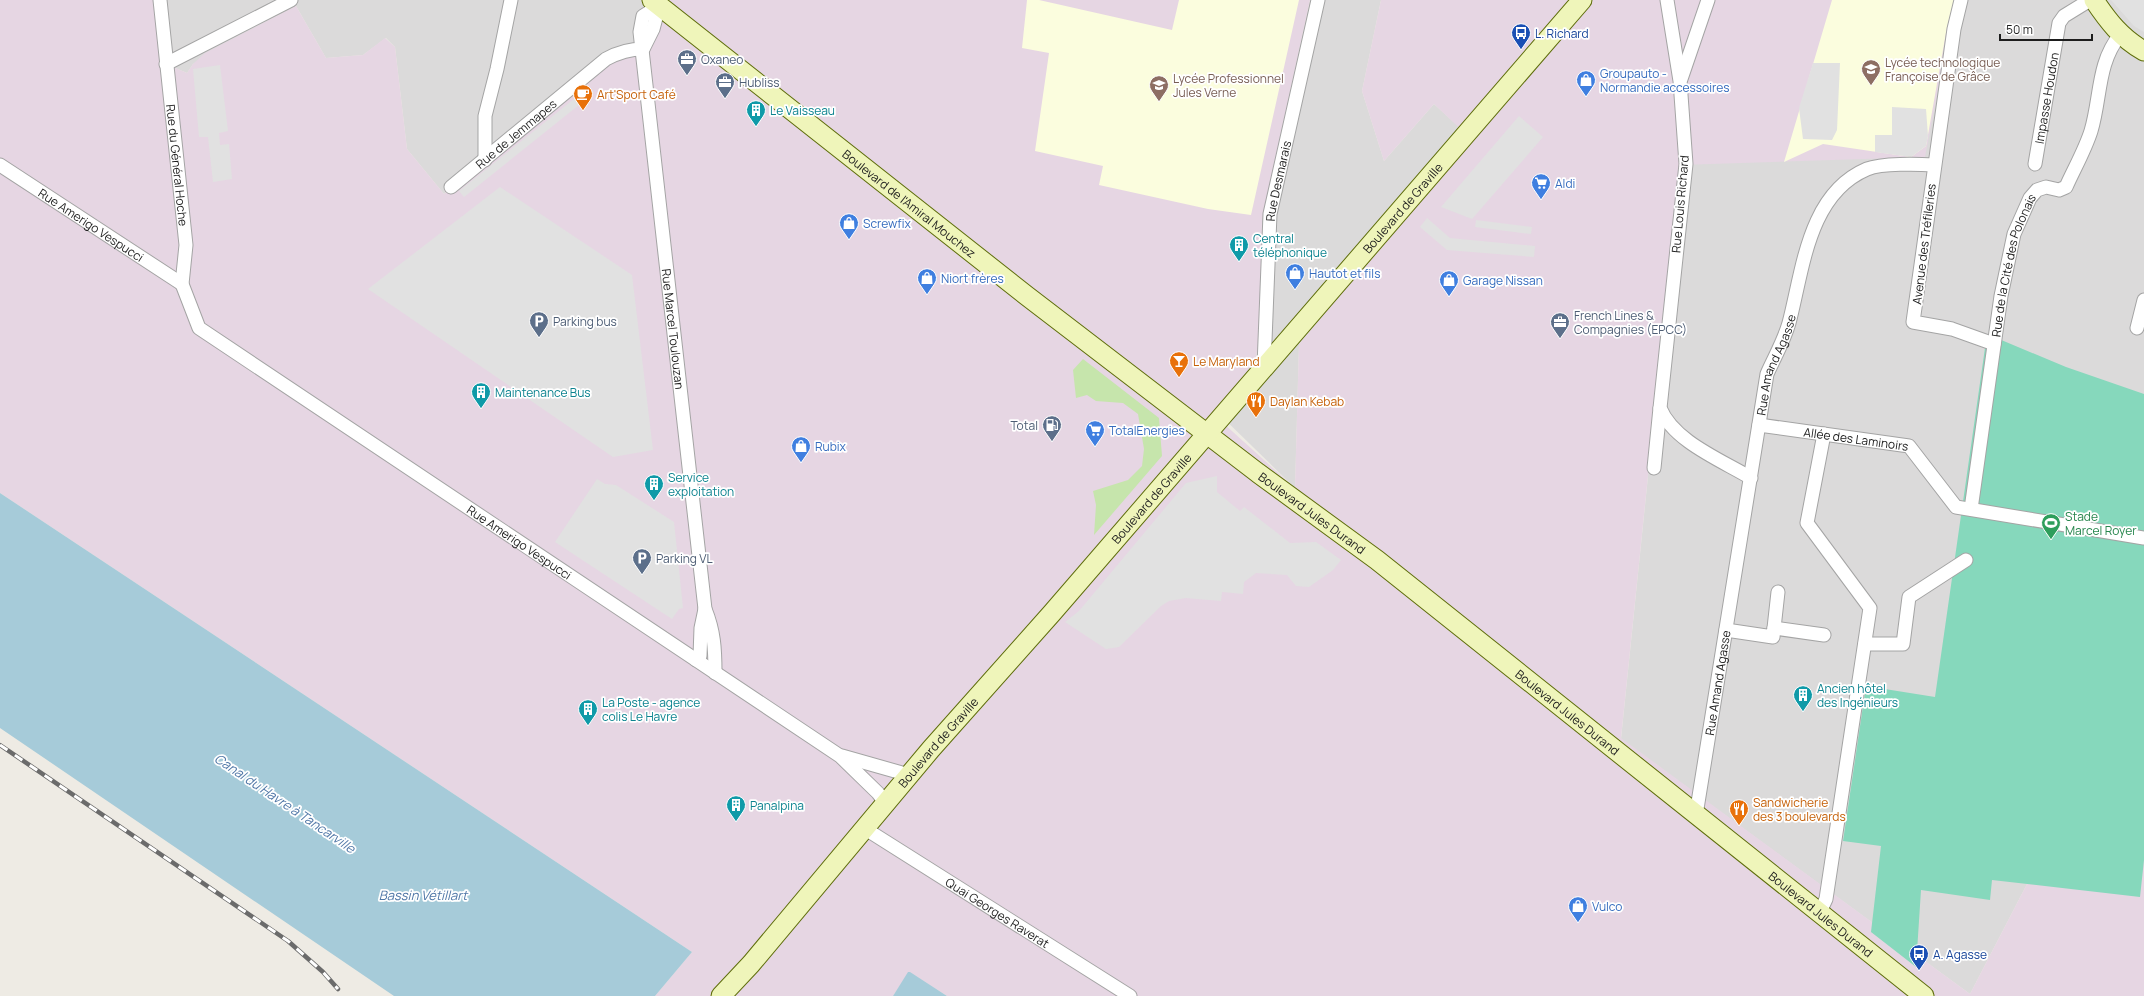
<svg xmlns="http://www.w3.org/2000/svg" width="2144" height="996" font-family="Manrope,sans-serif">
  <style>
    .residential { fill: #dbdada }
    .industrial { fill: #e6d6e3 }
    .education { fill: #fbfdde }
    .grass { fill: #c6e5ac }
    .pitch { fill: #86d8bc }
    .parking { fill: #e1e1e1 }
    .water { fill: #a6cbd9 }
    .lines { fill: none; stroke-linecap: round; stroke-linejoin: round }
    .street-casing { stroke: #a4a4a4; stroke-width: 15 }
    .secondary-casing { stroke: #5e6d0b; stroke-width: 21 }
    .street { stroke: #fff; stroke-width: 13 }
    .secondary { stroke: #eff5ba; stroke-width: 19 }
    .rail-casing { stroke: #6b6b6b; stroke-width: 4.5 }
    .rail { stroke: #fff; stroke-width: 3; stroke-dasharray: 9; stroke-linecap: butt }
    .labels { text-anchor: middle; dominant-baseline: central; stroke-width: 3.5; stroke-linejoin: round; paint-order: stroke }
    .transit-label { font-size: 12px; fill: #164399; stroke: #fff; text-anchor: start }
    .service-label { font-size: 12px; fill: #4e5e75; stroke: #fff; text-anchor: start }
    .education-label { font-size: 12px; fill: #785e54; stroke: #fff; text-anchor: start }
    .shop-label { font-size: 12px; fill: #366cbe; stroke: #fff; text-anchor: start }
    .food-label { font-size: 12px; fill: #c56008; stroke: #fff; text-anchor: start }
    .street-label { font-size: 12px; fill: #1d1d1d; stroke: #fff }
    .culture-label { font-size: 12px; fill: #0d838f; stroke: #fff; text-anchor: start }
    .leisure-label { font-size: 12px; fill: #27864d; stroke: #fff; text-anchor: start }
    .water-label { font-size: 13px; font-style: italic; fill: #5077a7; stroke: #fff }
  </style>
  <rect width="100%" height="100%" fill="#eeebe4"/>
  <path class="residential" d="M160,0H652L643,49L451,187L444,194L407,149L395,47L386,38L363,55L326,58L296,6L193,64L187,73L166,64Z
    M1310,0H1381L1362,91L1384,161L1434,104L1470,137L1299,344L1295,488L1215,410L1254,367L1260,336L1262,220Z
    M1955,0H2144V658L1970,994L1621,739L1680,165Z"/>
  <path class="industrial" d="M0,0H160L166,64L187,73L193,64L205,53L296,6L326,58L363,55L385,38L395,47L407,149L444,194L606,59L643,49L652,0H1310L1262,220L1260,336L1254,367L1212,413L1295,488L1299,344L1470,138L1434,104L1384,161L1362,91L1381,0H1955L1925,157L1680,165L1621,738L1970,994L2144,658V996H947L909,972L893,996H655L692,952L0,493Z"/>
  <path class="education" d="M1027,0H1039L1172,30L1179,0H1299L1251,215L1208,209L1099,185L1103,166L1035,151L1049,53L1022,48Z
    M1832,0H1954L1947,27L1926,146L1911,157L1823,144L1784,162Z"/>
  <path class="grass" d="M1083,359L1159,418L1162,456L1094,535L1096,505L1093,491L1128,480L1142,466L1144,449L1138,414L1123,403L1096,401L1087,395L1076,398L1073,370Z"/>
  <path class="pitch" d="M1987,334L2066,367L2144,394V860L2140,897L1992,880L1990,900L1921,890L1916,967L1871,932L1881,846L1843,841L1866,686L1935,697Z"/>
  <path class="parking" d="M2111,0H2144V32L2134,26Z
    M1813,63H1840L1837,130L1832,140L1803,139L1799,108Z
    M220,65L228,131L219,133L220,145L229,144L232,179L213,182L208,137H199L193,69Z
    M589,87L594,93L464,197L459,191Z
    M1892,107L1926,109L1928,136L1926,146L1911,157L1875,152V135H1892Z
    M1519,116L1543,137L1472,219L1441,207Z
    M500,187L632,275L653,450L613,457L368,289Z
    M1427,218L1450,238L1535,246L1534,257L1447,250L1420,227Z
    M1476,220L1532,227L1531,234L1475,227Z
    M1217,476V492L1240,511L1244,507L1290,543L1316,542L1341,560L1333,570L1309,587L1296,586L1287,575L1256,573L1244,582L1243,594L1222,592L1221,601L1186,598L1169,601L1161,606L1119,647L1106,649L1065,622L1079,611L1186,483Z
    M597,479L605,484L616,485L674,522L683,608L679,609L672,619L555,542Z"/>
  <path class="water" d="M0,493L692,952L655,996H394L0,728Z
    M908,972H910L947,996H893Z"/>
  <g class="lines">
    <defs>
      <g id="street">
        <path id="s1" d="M160,0L186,245L182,284L199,328L840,756L878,793L886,804"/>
        <path d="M1667,0L1680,81L1686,164L1660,408C1673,441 1721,460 1751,478"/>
        <path d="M1961,0L1954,29L1913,322L1952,329L1994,344"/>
        <path id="s2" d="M659,6L643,16L640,32L705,609C714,631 715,649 715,673"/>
        <path d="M643,49L653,29L659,6"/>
        <path d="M166,64L291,0"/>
        <path d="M1681,79L1708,0"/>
        <path d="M485,160V116L497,69L511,0"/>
        <path id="s3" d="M2035,164L2059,23L2064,16L2090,0"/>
        <path id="s4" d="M0,165L182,284"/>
        <path id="s5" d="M451,187L606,59C619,52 629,49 643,49"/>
        <path d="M2137,328L2144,300"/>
        <path id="s6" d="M1264,366L1270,214L1318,0"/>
        <path id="s7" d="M1759,425L1909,446L1956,507L2144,538"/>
        <path d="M1654,468L1660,408"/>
        <path id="s8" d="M1971,509L2001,296L2014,234L2030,198L2037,190L2046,187L2059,190L2066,187C2074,169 2085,150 2091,131C2101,98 2097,63 2120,35"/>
        <path d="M1774,628L1824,635"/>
        <path d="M1726,630L1773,637L1778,592"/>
        <path d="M1865,644H1903L1909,597L1966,560"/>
        <path d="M696,660L700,656L701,628L705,609"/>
        <path d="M842,756L909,775"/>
        <path id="s9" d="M1696,815L1767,374C1774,358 1784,341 1789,323C1803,270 1808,194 1867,169C1882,163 1918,164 1934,165"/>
        <path id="s10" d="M864,828L1130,996"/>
        <path d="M1819,914L1826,899L1870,608L1807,523L1824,434"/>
      </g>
      <g id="secondary">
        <path id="s11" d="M652,0L1027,296L1258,473L1377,560L1924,996"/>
        <path d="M2094,0C2108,21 2121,38 2144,51"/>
        <path id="s12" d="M721,996L751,964L931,749L1052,613L1582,0"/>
      </g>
    </defs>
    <use href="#street" class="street-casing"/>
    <use href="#secondary" class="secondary-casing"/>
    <use href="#street" class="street"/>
    <use href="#secondary" class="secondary"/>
    <defs>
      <path id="rail" d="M0,745L288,941L323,972L338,989"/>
    </defs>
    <use href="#rail" class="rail-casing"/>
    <use href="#rail" class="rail"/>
  </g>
  <defs>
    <symbol id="bus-pin" viewBox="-11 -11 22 30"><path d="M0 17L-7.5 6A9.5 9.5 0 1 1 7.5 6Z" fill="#1a4fb4" stroke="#fff"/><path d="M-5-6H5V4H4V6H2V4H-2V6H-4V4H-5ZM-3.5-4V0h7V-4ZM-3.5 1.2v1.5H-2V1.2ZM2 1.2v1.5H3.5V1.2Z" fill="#fff"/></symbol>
    <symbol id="office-pin" viewBox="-11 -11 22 30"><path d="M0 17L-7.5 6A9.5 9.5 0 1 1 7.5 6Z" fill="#5c6f8a" stroke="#fff"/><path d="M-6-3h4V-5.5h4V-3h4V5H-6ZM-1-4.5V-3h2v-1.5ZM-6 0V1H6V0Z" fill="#fff"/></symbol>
    <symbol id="school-pin" viewBox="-11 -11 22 30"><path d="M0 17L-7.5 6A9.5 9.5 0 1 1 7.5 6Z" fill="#8d6e63" stroke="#fff"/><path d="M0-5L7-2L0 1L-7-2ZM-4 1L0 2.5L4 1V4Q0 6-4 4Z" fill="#fff"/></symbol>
    <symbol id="shop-pin" viewBox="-11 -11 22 30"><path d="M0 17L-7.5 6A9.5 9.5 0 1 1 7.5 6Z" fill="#3f7fe0" stroke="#fff"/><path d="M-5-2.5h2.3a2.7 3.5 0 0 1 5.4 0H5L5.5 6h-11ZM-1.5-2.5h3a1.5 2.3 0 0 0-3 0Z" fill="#fff"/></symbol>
    <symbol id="cafe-pin" viewBox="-11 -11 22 30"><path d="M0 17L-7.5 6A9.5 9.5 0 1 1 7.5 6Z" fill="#e8710a" stroke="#fff"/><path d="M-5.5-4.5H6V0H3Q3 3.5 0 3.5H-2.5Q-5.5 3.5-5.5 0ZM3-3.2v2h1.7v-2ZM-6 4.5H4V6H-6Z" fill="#fff"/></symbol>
    <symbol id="building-pin" viewBox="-11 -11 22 30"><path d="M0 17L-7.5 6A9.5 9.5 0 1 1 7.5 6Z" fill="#0f9aa8" stroke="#fff"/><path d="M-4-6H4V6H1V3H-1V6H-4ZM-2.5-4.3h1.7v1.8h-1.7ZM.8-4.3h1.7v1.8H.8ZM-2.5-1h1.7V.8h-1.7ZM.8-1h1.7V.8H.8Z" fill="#fff"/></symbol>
    <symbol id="supermarket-pin" viewBox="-11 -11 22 30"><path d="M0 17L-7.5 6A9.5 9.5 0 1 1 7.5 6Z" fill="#3f7fe0" stroke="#fff"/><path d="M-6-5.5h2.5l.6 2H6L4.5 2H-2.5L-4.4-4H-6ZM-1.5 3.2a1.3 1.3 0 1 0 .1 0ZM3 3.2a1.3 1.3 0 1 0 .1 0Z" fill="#fff"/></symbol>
    <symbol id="parking-pin" viewBox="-11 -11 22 30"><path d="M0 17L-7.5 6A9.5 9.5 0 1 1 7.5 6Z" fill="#5c6f8a" stroke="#fff"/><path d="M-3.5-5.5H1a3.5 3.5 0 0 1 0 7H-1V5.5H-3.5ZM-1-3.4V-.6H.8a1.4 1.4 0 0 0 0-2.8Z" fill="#fff"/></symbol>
    <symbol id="bar-pin" viewBox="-11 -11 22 30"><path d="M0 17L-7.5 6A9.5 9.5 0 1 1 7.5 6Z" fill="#e8710a" stroke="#fff"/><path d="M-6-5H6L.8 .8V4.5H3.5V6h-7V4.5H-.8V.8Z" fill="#fff"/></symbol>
    <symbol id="restaurant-pin" viewBox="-11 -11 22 30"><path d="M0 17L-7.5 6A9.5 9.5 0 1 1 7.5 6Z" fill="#e8710a" stroke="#fff"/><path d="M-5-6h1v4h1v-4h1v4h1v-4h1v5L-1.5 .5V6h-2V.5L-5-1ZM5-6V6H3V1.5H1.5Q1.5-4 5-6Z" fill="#fff"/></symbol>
    <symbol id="fuel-pin" viewBox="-11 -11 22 30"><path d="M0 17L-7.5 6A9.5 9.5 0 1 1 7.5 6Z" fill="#5c6f8a" stroke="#fff"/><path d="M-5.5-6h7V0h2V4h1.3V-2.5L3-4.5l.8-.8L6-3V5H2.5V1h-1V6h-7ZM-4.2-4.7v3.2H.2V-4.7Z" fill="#fff"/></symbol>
    <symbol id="stadium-pin" viewBox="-11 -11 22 30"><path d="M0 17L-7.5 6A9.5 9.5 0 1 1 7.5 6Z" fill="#2e9e5b" stroke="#fff"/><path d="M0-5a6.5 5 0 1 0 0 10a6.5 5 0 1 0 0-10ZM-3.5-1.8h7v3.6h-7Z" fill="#fff"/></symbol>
  </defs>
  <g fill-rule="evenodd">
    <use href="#bus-pin" x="1510" y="22" width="22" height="30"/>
    <use href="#office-pin" x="676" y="48" width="22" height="30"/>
    <use href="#school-pin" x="1860" y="58" width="22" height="30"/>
    <use href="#shop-pin" x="1575" y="69" width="22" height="30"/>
    <use href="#office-pin" x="714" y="71" width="22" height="30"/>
    <use href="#school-pin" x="1148" y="74" width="22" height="30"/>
    <use href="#cafe-pin" x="572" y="83" width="22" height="30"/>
    <use href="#building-pin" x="745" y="99" width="22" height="30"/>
    <use href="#supermarket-pin" x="1530" y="172" width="22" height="30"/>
    <use href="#shop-pin" x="838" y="212" width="22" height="30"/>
    <use href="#building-pin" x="1228" y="234" width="22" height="30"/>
    <use href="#shop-pin" x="1284" y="262" width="22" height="30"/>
    <use href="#shop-pin" x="916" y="267" width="22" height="30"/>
    <use href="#shop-pin" x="1438" y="269" width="22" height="30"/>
    <use href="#parking-pin" x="528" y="310" width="22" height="30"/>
    <use href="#office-pin" x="1549" y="311" width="22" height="30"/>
    <use href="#bar-pin" x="1168" y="350" width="22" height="30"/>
    <use href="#building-pin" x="470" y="381" width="22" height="30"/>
    <use href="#restaurant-pin" x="1245" y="390" width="22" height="30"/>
    <use href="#fuel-pin" x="1041" y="414" width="22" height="30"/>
    <use href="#supermarket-pin" x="1084" y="419" width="22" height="30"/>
    <use href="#shop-pin" x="790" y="435" width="22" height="30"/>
    <use href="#building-pin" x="643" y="473" width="22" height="30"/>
    <use href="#stadium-pin" x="2040" y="512" width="22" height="30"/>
    <use href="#parking-pin" x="631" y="547" width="22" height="30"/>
    <use href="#building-pin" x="1792" y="684" width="22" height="30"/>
    <use href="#building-pin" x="577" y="698" width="22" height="30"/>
    <use href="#building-pin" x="725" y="794" width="22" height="30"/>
    <use href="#restaurant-pin" x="1728" y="798" width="22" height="30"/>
    <use href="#shop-pin" x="1567" y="895" width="22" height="30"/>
    <use href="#bus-pin" x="1908" y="943" width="22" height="30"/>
  </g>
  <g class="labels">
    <g class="transit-label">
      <text x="1535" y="33">L. Richard</text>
      <text x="1933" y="954">A. Agasse</text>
    </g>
    <g class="service-label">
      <text x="701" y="59">Oxaneo</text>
      <text x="739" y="82">Hubliss</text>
      <text x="1574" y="315">French Lines &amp;<tspan x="1574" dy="14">Compagnies (EPCC)</tspan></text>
      <text x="553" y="321">Parking bus</text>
      <text x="1038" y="425" text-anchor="end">Total</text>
      <text x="656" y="558">Parking VL</text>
    </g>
    <g class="education-label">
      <text x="1885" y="62">Lycée technologique<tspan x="1885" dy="14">Françoise de Grâce</tspan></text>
      <text x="1173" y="78">Lycée Professionnel<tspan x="1173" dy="14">Jules Verne</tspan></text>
    </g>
    <g class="shop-label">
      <text x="1600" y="73">Groupauto -<tspan x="1600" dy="14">Normandie accessoires</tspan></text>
      <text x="1555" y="183">Aldi</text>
      <text x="863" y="223">Screwfix</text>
      <text x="1309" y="273">Hautot et fils</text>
      <text x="941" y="278">Niort frères</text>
      <text x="1463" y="280">Garage Nissan</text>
      <text x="1109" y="430">TotalEnergies</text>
      <text x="815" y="446">Rubix</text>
      <text x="1592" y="906">Vulco</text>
    </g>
    <g class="food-label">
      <text x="597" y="94">Art'Sport Café</text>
      <text x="1193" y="361">Le Maryland</text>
      <text x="1270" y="401">Daylan Kebab</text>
      <text x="1753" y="802">Sandwicherie<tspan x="1753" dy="14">des 3 boulevards</tspan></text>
    </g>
    <g class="street-label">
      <text stroke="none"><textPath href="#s3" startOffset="67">Impasse Houdon</textPath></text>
      <text stroke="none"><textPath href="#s5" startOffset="84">Rue de Jemmapes</textPath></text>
      <text stroke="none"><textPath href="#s1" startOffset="166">Rue du Général Hoche</textPath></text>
      <text stroke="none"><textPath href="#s6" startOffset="186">Rue Desmarais</textPath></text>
      <text stroke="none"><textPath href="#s11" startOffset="328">Boulevard de l'Amiral Mouchez</textPath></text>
      <text transform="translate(1680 204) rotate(-85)">Rue Louis Richard</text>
      <text stroke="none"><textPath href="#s12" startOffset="1042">Boulevard de Graville</textPath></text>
      <text stroke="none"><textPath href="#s4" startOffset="109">Rue Amerigo Vespucci</textPath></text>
      <text transform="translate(1924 244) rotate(-83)">Avenue des Tréfileries</text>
      <text stroke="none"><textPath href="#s8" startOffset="248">Rue de la Cité des Polonais</textPath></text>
      <text stroke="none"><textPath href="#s2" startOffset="334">Rue Marcel Toulouzan</textPath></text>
      <text stroke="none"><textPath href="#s9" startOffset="458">Rue Amand Agasse</textPath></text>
      <text stroke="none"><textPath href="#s7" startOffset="98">Allée des Laminoirs</textPath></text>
      <text stroke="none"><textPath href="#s12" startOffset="658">Boulevard de Graville</textPath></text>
      <text stroke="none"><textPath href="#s11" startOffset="836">Boulevard Jules Durand</textPath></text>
      <text stroke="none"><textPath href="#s1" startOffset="718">Rue Amerigo Vespucci</textPath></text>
      <text stroke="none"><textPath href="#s9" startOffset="134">Rue Amand Agasse</textPath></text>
      <text stroke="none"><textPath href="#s11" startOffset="1160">Boulevard Jules Durand</textPath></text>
      <text stroke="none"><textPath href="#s12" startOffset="334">Boulevard de Graville</textPath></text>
      <text stroke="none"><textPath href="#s10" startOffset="158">Quai Georges Raverat</textPath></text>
      <text stroke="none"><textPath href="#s11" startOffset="1484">Boulevard Jules Durand</textPath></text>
    </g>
    <g class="culture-label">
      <text x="770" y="110">Le Vaisseau</text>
      <text x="1253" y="238">Central<tspan x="1253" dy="14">téléphonique</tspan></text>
      <text x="495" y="392">Maintenance Bus</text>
      <text x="668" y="477">Service<tspan x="668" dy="14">exploitation</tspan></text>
      <text x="1817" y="688">Ancien hôtel<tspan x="1817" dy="14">des Ingénieurs</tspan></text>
      <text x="602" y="702">La Poste - agence<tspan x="602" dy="14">colis Le Havre</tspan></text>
      <text x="750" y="805">Panalpina</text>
    </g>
    <g class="leisure-label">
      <text x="2065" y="516">Stade<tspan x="2065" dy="14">Marcel Royer</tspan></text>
    </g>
    <g class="water-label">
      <text transform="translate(285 803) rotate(34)">Canal du Havre à Tancarville</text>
      <text x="423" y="895">Bassin Vétillart</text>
    </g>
  </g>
  <path d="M2000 34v6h92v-6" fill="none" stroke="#1d1d1d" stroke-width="2"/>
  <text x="2006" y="34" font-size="12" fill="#1d1d1d" stroke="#ffffff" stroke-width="3" paint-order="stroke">50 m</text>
</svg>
